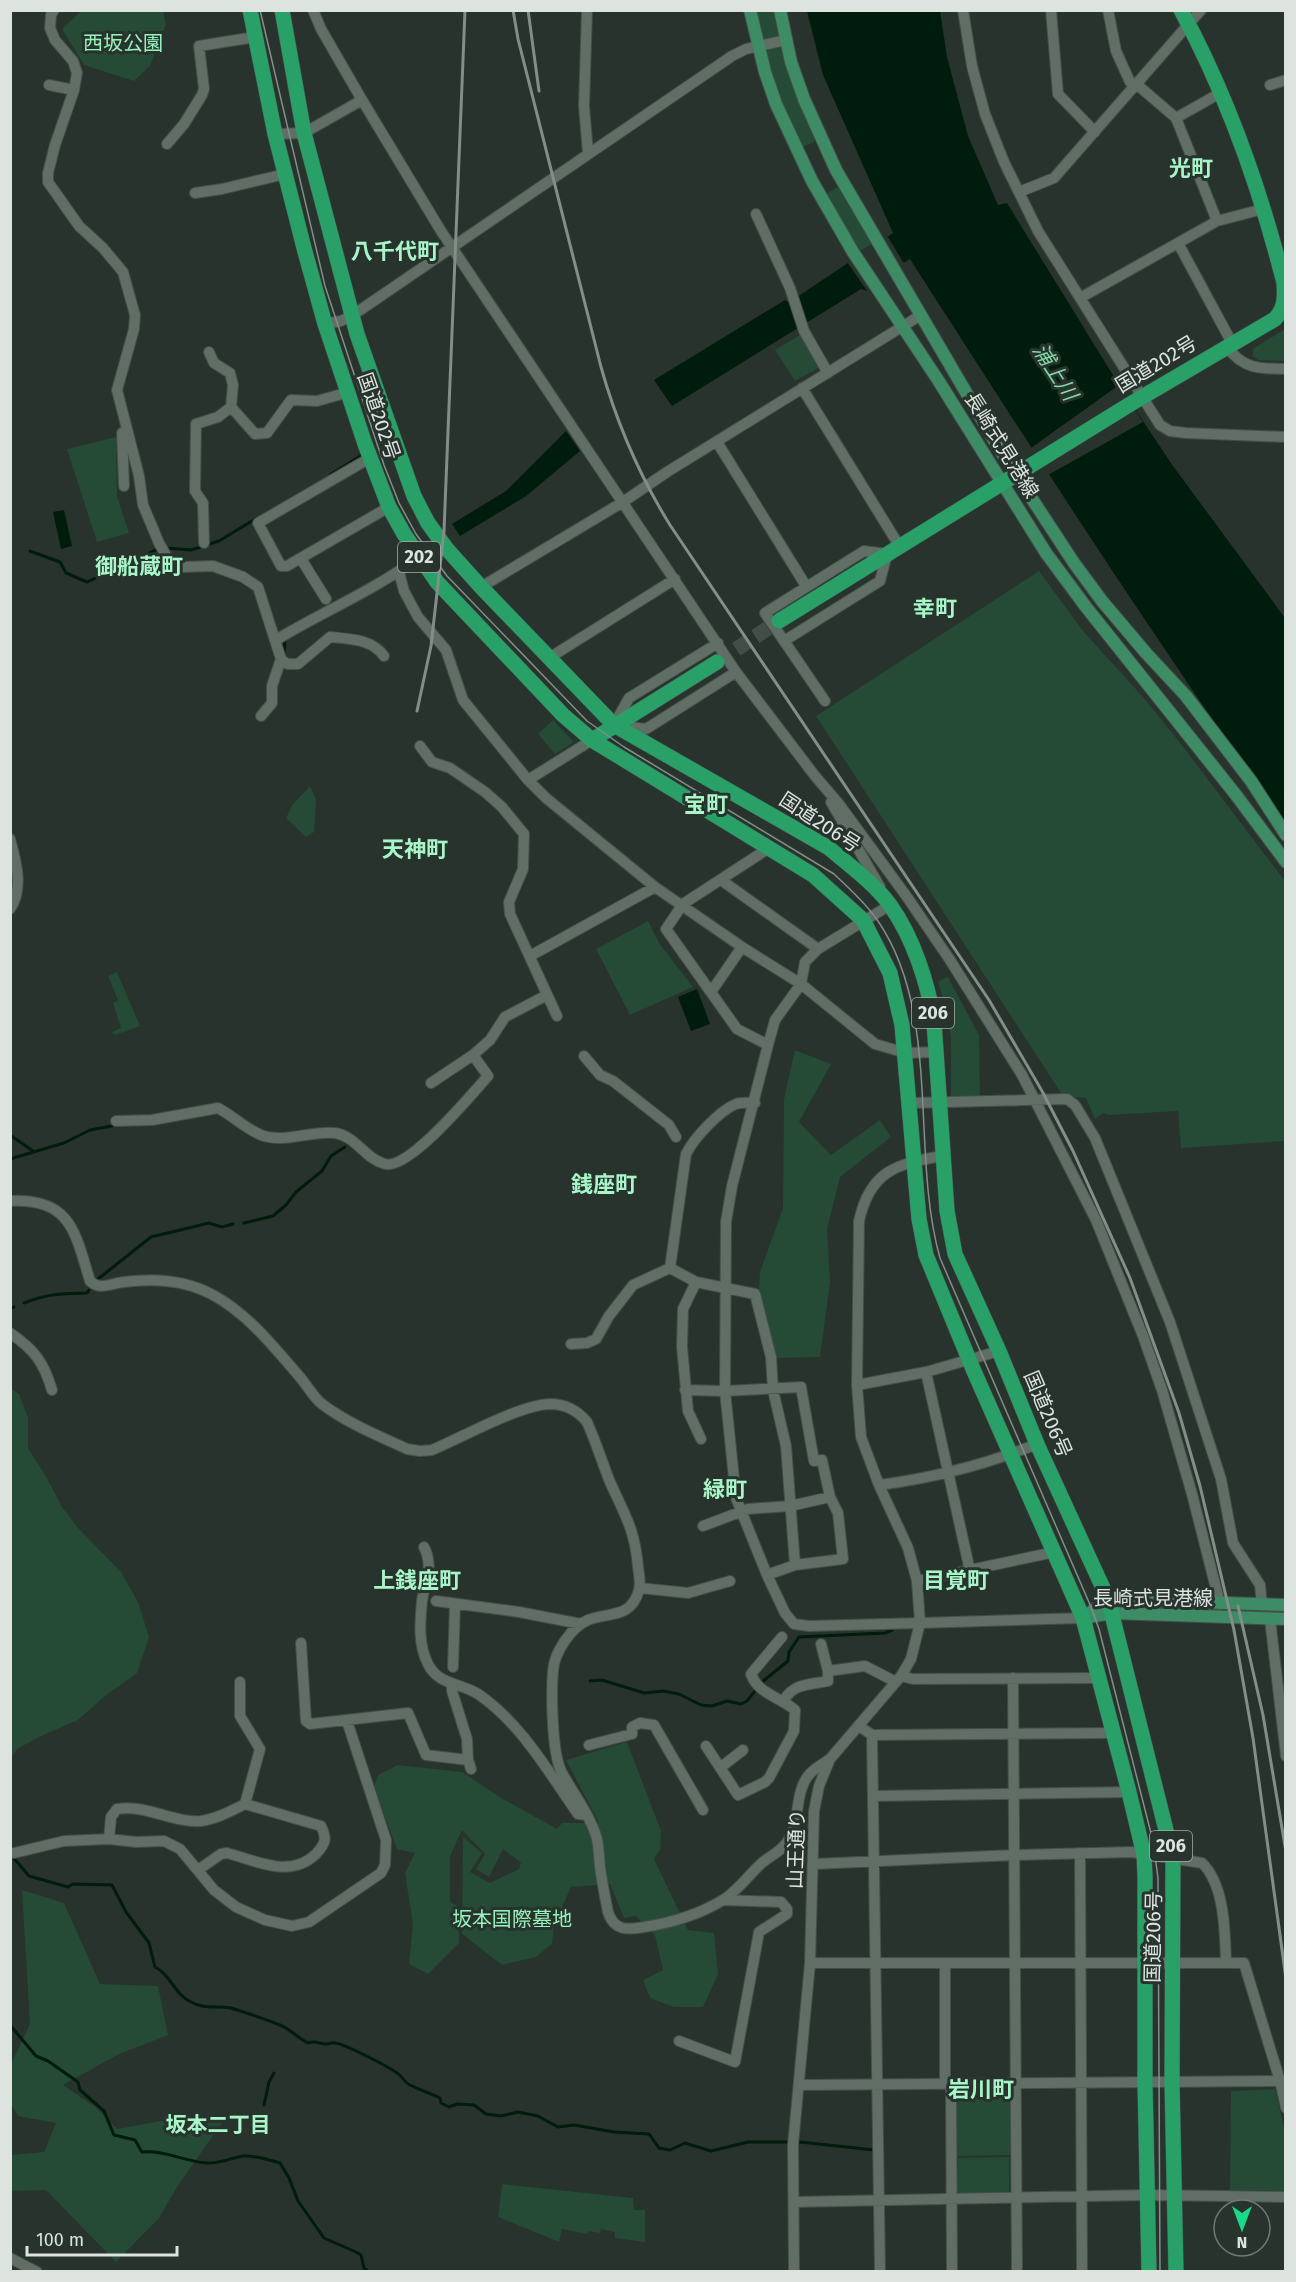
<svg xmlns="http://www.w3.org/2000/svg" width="1296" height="2282" font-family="'Fira Sans','Noto Sans JP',sans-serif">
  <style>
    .green { fill: #254a35 }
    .water { fill: #001c0c }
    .pier { fill: #27332c }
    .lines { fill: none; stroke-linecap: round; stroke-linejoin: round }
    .stream { stroke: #001c0c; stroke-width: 3 }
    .highway-tunnel { stroke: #424e47; stroke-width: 15; stroke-dasharray: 15 8; stroke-linecap: butt }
    .minor-casing { stroke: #454f49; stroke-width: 12 }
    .major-casing { stroke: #454f49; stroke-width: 14 }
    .highway-casing { stroke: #454f49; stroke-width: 16 }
    .minor { stroke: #606e65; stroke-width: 10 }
    .major { stroke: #3e8c66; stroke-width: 12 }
    .highway { stroke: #28a067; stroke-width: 15 }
    .tram { stroke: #848e88; stroke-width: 1.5 }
    .rail { stroke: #848e88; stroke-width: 3 }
    .labels { text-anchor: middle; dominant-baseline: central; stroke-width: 6; stroke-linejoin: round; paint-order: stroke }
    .shield { fill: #27332c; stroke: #a6afa9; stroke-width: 1.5 }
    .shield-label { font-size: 18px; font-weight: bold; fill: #dde4df }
    .park-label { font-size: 20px; fill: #96f2bc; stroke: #27332c }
    .street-label { font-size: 20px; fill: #dde4df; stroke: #27332c }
    .water-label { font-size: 21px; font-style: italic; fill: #7fdaa6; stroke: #27332c }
    .neighbourhood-label { font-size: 21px; font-weight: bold; fill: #a8f6c8; stroke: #27332c }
    .quarter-label { font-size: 22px; font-weight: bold; fill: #a8f6c8; stroke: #27332c }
  </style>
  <rect width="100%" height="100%" fill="#27332c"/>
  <path class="green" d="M81,11H163L166,24L150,66L134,81L84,65L62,29Z
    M757,11H773L797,97L815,138L814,142L803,147L781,104L771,72Z
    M837,187L841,188L875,243L860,251L826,197V194Z
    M1285,329V361L1258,360L1253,356V351L1254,348Z
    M800,335L820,367L795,381L775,350Z
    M116,437L117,496L129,533L97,542L67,449Z
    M1039,571L1083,631L1144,698L1181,744L1285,881V1141L1181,1148L1178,1111L1109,1115L1103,1113L1095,1119L1086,1098L1063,1096L816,716Z
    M553,720L574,742L555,754L538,734Z
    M310,786L316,799L314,832L306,837L286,818L292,805Z
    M648,921L659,943L693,987L630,1015L596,949Z
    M117,972L140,1026L115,1035L112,1032L121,1028L113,1003L118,1000L108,976Z
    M948,977L979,1035L980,1096L951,1097V1037L947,1013L938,981Z
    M795,1050L831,1064L799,1122L831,1155L880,1120L891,1137L840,1177L827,1229L830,1282L820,1357L776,1358L759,1288L760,1272L783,1208L784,1099Z
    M10,1388L19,1394L28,1418V1448L47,1478L62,1507L79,1529L121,1572L138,1602L149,1637L137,1673L105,1696L78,1720L41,1736L17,1749L11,1758Z
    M627,1742L661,1831L660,1850L654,1859L688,1930L714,1933L718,1974L703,2007H674L650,1998L643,1980L663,1970L655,1936L636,1916L624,1918L610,1884L571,1887L554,1925L552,1944L536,1957L502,1965L462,1934L463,1837L482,1853L470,1872L490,1883L519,1869L521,1863L503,1849L489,1877L476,1869L485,1854L462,1830L450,1856V1902L458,1906L459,1943L428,1974L409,1964L413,1925L405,1873L415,1853L397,1849L374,1787L378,1775L398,1765L462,1772L503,1799L557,1829L562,1823H599L566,1760Z
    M22,1890L64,1903L100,1984L158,1986L168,2035L119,2054L63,2085L94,2106L117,2129L166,2120H224L177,2187L159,2218L116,2262L46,2190L11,2191V2155L44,2152L56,2123L18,2116L11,2104V2064L30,2024Z
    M1010,2088V2155L957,2156L956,2089Z
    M1275,2089L1285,2132V2191L1230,2190L1231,2091Z
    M1009,2157V2194L956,2195L958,2158Z
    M502,2184L633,2198L634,2210H645V2242L615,2238V2232L601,2229L600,2233L588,2231L587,2234L562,2229L559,2242L498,2217Z"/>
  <path class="water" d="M807,11H940L947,57L968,136L998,205L1007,203L1119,385L1173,466L1285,618V823C1154,639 1032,449 910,259L877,279L867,291L861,289L672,406L654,380L785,300L788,302L797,297L893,233L823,75Z
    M566,431L580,451L526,496L460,536L452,524L506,491Z
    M64,510L72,546L61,549L53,512Z
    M697,989L710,1024L691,1031L678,997Z"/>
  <path class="pier" d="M886,234L905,265L867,291L847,262Z
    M1119,385L1143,422L1048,475L1031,448Z"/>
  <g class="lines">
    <path class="stream" d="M330,475L362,455
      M167,548L191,550L219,541L257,518
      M30,551L60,562L66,573L87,582L160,548
      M284,652L285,640
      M10,1135L33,1151
      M10,1159L64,1143L90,1130L112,1126
      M244,1223L273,1216L286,1205L296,1192L322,1171L331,1156L345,1147
      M98,1279L151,1237L209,1223L222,1227L233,1224
      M24,1303C46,1294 64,1293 87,1293L89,1290
      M10,1309L14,1307
      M590,1681L602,1680L644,1693L663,1691L679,1694L701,1705L712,1706L727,1701L741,1704L747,1701L762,1682L788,1661L789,1652L799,1637L885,1633L892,1630
      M12,1856L29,1876L68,1887L73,1884L112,1885L126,1912L149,1943L155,1967C170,1974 175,1995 191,2002C205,2010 216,2005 231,2008C247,2013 265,2019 280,2025C290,2029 298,2038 308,2043C315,2040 319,2044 326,2044C329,2044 332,2042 335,2043C343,2043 389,2067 397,2073C402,2076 405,2083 410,2085C420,2090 430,2093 440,2098L441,2103L449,2107L457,2104L474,2105L486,2114L501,2116L518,2112L538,2116L558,2127L574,2125L614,2132L649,2134L659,2148L670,2150L685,2143L711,2151L748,2142H800L874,2150
      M10,2025L36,2056L48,2061L78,2082L80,2090L104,2111L114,2135L135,2140L142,2152C165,2150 183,2161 206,2163C220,2164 230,2158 243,2156C255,2155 269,2160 280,2163L289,2178L298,2201L324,2238L356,2252L361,2255L364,2268L369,2272
      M264,2105L269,2082L274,2073"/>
    <path class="highway-tunnel" d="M717,662L779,621"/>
    <defs>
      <path id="minor" d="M54,10L51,15L50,28L55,40L73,61L77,73L74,90L55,145L48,173V182L79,226L103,248L123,272L135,315L134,329L117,390L139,476L143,505L159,543L168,559L182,567L213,566L243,577L258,587L281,659L272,686V703L261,716
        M313,10L321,29L362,100L441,231L736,672L815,776L839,804L907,897L950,960L1022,1075L1096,1220L1143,1336L1162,1390L1192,1494L1220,1604
        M587,10L584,106L588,153
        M963,10L972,66L985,114L1004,162L1038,231L1160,425L1170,431L1186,433L1286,437
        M1051,10L1058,94L1095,132
        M1108,10L1116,51L1130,82L1141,88L1176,118L1217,221
        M49,85L74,90
        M1270,85L1286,80
        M1176,118L1222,92
        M275,134L304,133L362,100
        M167,144L184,124L202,95L204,89L199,46L255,37
        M1019,192L1054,178L1201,10
        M195,193L222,189L285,174
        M756,214L790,288L804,331L828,373
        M1178,243L1232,343
        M1080,298L1217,221L1263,209
        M325,324L341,321L353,315L732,56L746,49L786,40
        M1226,346C1243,369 1259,369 1286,369
        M209,352L214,363L230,373L233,385L231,407L255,434L267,433L291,400L317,401L349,392
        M802,388L900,547
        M717,442L806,586
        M370,458L258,523L281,566H287L389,507
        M124,486L122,433L127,430
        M204,543L203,503L195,491L196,424L218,417L231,407
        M301,559L326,599
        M399,572L404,591L418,617L446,650L463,700L528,780L546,798L655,887L742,947L801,984L875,1044L906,1053L936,1052
        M481,587L623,502L667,472L921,315
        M276,640C322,612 375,590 419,557
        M784,641L880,581L887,554L864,551L765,613L825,701
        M718,643L629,698L614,725L646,729L736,672
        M549,658L675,579
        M281,659L287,664H298L330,637C350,639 372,639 384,656
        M420,746L432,762L450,768L485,792L502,807L524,834L523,869L509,902L510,914L557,1016
        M528,780L592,740
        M831,802L880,887
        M10,839C16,861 24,889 10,909
        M721,880L818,949
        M888,901L890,905L818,949L805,962L801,984L775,1020L768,1045L732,1186L726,1222L725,1391L736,1498L767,1575L785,1613L794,1624L809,1626L920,1623L917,1581L908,1548L879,1485L861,1437L857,1385L859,1221C870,1171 896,1164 942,1156
        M530,956L655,887
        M711,992L742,947
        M768,1045L737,1029L666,929L683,904L769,848
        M584,1056L600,1075L613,1081L669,1125L676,1137
        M431,1083L473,1055
        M910,1103L1067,1099L1075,1105L1095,1138L1170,1322L1221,1479L1233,1543L1260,1585L1262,1605
        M116,1121L152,1120L218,1108C233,1116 246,1129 261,1135C285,1144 311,1130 335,1133C356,1136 365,1159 385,1164C409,1170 472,1094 488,1076L473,1055L490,1040L505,1017L547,995
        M10,1201C71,1198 75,1232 90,1281C100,1291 112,1283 124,1282C154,1278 186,1280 213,1295C248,1314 273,1346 299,1376C307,1385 313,1397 322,1404C347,1423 379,1436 407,1449L420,1451L432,1450C463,1437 519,1405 550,1404C565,1404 578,1411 587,1422C596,1442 602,1462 610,1482C625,1515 635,1530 638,1567C639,1575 641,1583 639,1590C631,1619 608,1612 588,1620C571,1627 554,1653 553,1671C551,1693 552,1752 561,1771C573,1794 590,1814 597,1839C599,1848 599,1858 600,1867C602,1882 605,1897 608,1912C614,1931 627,1930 644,1927C670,1923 700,1914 723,1900C739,1890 749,1874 763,1862C773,1854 784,1850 790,1837C800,1819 795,1793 808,1776C814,1768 823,1764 830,1759
        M670,1268L696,1282L755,1294L771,1357L773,1390L786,1446L795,1565
        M696,1282L683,1309L682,1347L688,1411L701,1439
        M10,1333C35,1350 44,1363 52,1390
        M571,1344L587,1343L596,1339L609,1316L633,1285L670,1268L686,1154C694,1138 719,1111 736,1104C742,1102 749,1103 755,1103
        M926,1372L970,1571
        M857,1385L926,1372L999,1351
        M685,1390L725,1391L801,1387L814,1461L822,1460L830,1497L838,1513L843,1559L795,1565L767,1575
        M879,1485C933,1478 987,1464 1037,1444
        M703,1526L748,1509L790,1506L830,1497
        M424,1547C434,1567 425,1581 422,1601C420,1622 418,1645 428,1664C438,1685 461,1683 478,1694C521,1723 549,1773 578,1814L587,1815
        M917,1581L1055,1552
        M640,1588L688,1593L730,1581
        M436,1601L519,1612L581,1624
        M1270,1619L1286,1756
        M301,1643L306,1721L310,1724L408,1713L426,1755L468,1760
        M821,1644L828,1671
        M453,1667L455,1604
        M901,1676L913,1679L1099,1678
        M1013,1678L1017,2272
        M452,1684V1691L467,1739L468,1760L471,1769
        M784,1700C794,1683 809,1685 828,1681V1671L865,1666L896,1682
        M859,1726L872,1735L1113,1733
        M872,1735L880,2272
        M589,1745L632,1734V1727L640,1723L654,1725L703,1810
        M706,1746L738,1795L765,1782L769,1778L794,1731L795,1710C780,1697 758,1694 751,1674L782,1637
        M720,1768L743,1750
        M873,1796L1129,1792
        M109,1839L111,1817L117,1809C145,1804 173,1823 201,1821C216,1819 231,1811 245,1804L260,1749L240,1716V1682
        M14,1853L64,1841L109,1839L136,1842L164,1841L180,1849L214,1890L236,1907L265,1920L292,1926L309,1922L381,1873L385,1865L386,1840L347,1721
        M1080,1853L1082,2272
        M814,1864L1014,1855L1132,1852L1202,1863C1225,1885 1225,1933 1226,1963
        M198,1870L221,1854L227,1853C257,1861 290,1879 316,1854C326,1843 327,1839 321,1826L245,1804
        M810,1963H1244L1280,2081L1286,2108
        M945,1963V2083
        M679,2041L735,2062L759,1932L787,1914V1909L781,1902L723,1900
        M951,2083L952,2272
        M799,2085L1280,2081
        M794,2202L1148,2195L1286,2197
        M10,2258L37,2272
        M794,2272L793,2145L810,1963L814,1811L819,1786L830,1759L901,1676L911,1659L920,1623L1083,1618"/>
      <path id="major" d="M750,10L765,72L776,104L812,181L853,252L938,380L1046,553L1086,607L1236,795L1286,862
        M780,10L791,62L804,99L836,170L998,447L1074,563L1102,601L1146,653L1186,696L1251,781L1286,835
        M1088,1617L1112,1613L1286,1619
        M1083,1618L1108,1599L1286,1605"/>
      <path id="highway" d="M250,10L275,134L304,248L325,324L365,444L389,507L404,534L437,582L563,715L592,740L813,875L863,920L890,973L902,1025L919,1219L926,1255L973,1369L1083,1618L1129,1792L1144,1855L1145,1876V2082L1149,2272
        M282,10L304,133L357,334L414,496L428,523L446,548L481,587L614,725L829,848C850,866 874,883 890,905C913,937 928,983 934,1022L947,1211L955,1254L999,1351L1037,1444L1108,1599L1173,1858L1172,2082L1176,2272
        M779,621L1132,403L1275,319C1285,308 1285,297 1284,283C1260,188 1228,97 1181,10
        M592,740L717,662"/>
    </defs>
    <use href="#minor" class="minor-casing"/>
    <use href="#major" class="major-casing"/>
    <use href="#highway" class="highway-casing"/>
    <use href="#minor" class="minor"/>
    <use href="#major" class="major"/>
    <use href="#highway" class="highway"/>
    <path class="tram" d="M260,10L325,286L384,465L399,503L416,534L447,576L587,721L624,747L834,874C850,889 866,904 878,921C942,1015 910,1152 940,1258L1091,1607L1099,1629L1153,1841L1158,1878L1160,2272"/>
    <path class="rail" d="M513,10L518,39L601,367C617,424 639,475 670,525L989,1000L1042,1091L1073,1151L1130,1278L1179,1413L1200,1486L1234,1630L1253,1738L1286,1979
      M528,10L539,91
      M417,711L431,646L444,531L465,10
      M1238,1606L1263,1715L1286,1852"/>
  </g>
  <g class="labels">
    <g class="shield">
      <rect x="398" y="542" width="42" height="30" rx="4.5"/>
      <rect x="912" y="998" width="42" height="30" rx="4.5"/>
      <rect x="1150" y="1831" width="42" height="30" rx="4.5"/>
    </g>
    <g class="shield-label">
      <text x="419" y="557">202</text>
      <text x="933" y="1013">206</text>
      <text x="1171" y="1846">206</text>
    </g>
    <g class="park-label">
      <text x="123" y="43">西坂公園</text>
      <text x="512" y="1919">坂本国際墓地</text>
    </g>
    <g class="street-label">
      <text transform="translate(1156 364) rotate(-31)">国道202号</text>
      <text transform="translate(379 416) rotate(71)">国道202号</text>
      <text transform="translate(1002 445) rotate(58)">長崎式見港線</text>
      <text transform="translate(820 822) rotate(33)">国道206号</text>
      <text transform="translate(1048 1414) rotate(67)">国道206号</text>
      <text x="1153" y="1598">長崎式見港線</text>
      <text transform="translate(796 1849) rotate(-88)">山王通り</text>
      <text transform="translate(1153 1937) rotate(-89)">国道206号</text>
    </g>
    <g class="water-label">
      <text transform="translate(1055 372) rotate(57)">浦上川</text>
    </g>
    <g class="neighbourhood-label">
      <text x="218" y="2125">坂本二丁目</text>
    </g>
    <g class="quarter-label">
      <text x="1191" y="168">光町</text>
      <text x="395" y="251">八千代町</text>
      <text x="139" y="566">御船蔵町</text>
      <text x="935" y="608">幸町</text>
      <text x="706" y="804">宝町</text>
      <text x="415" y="849">天神町</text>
      <text x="604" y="1184">銭座町</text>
      <text x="725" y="1489">緑町</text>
      <text x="417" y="1580">上銭座町</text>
      <text x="956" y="1580">目覚町</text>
      <text x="981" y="2089">岩川町</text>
    </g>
  </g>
  <rect width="1296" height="2282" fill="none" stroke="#dde4df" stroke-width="24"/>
  <g transform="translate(1242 2228) rotate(180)"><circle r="28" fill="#27332c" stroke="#707a74" stroke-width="1.5"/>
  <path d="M0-4.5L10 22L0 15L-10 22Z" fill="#1ad988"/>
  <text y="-9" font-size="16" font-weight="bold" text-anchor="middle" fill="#dde4df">N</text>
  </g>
  <path d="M27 2246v9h150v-9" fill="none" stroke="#dde4df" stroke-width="3"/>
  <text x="36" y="2246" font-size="18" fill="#dde4df" stroke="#27332c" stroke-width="4.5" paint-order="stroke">100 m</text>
</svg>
